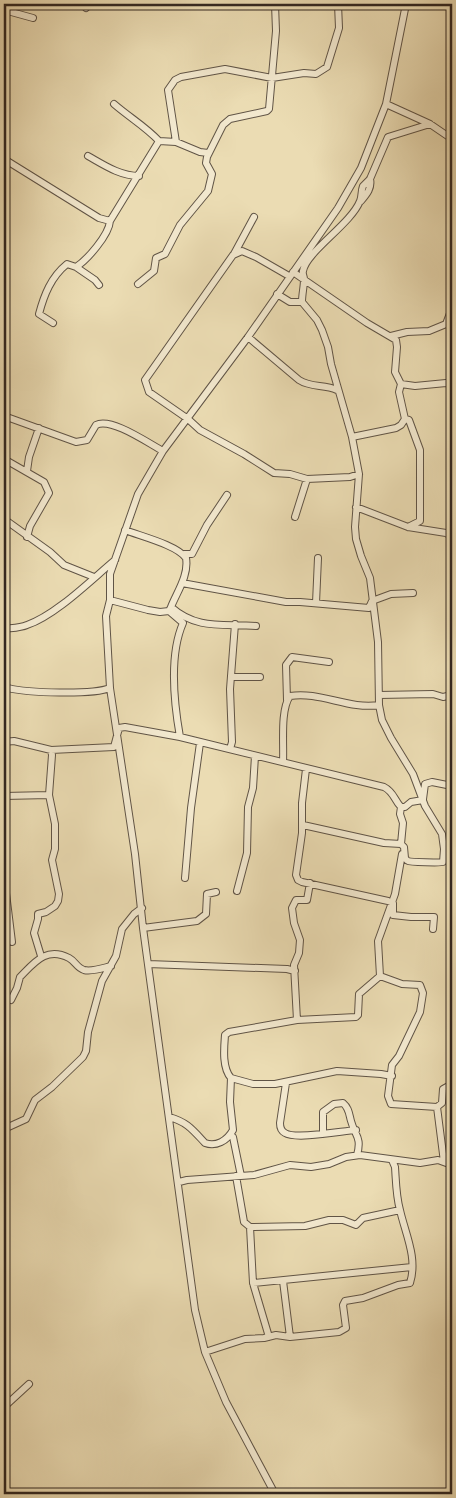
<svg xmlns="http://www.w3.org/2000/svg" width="456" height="1498" font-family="'IM FELL French Canon',serif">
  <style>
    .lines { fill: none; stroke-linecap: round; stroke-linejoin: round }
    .minor-casing { stroke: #605446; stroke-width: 8 }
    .minor { stroke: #f2e8ce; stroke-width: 6 }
  </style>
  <rect width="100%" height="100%" fill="#ebdcb3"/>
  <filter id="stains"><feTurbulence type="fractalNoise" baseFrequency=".004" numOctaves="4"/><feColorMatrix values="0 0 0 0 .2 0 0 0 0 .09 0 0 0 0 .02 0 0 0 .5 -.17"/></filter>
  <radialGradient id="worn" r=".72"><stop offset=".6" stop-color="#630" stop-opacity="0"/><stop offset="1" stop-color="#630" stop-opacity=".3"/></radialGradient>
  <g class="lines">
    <defs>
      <path id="minor" d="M86,8L89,4
        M4,10L33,18
        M114,104C129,117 146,127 159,141L176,142L200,152L208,153
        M386,104L430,124L452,139
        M176,142L168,90L175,80L181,77L225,69L272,78L304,73L316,74L327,67L339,28L338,4
        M88,156C104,165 120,176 139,176
        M4,159L99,218L110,221
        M361,201C367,194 372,188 370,179
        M234,254L254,217
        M76,267L95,280L99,285
        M293,272L367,323L396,340L397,347L395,372L401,384L399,392L405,419L401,425L396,428L352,437
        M289,276L256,257L242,251L233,255L145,380L149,392L188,419L200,430L244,454L274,473L290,474L307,479L350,477L359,474
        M138,284L154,271L156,258L165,254L180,225L208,191L212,174L206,163L207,157L223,125L230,119L267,111L269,109L276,31L275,4
        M277,294L290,302H302
        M53,323L39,314C44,295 51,277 67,264L76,267C87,260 109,235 110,221L159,141
        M391,336L407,332L429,331L446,324L452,308
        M248,337L299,380C311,388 324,384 337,390
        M401,384L415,386L446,383L452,385
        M4,416L76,442L87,440L96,425C111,417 148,443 163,451
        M405,419L409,420L420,450V521L408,527
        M4,459L44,482L49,493L30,526L27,537
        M27,471L29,457L39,428
        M356,507L408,527L446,533L452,537
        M295,517L307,479
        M4,519L50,552L64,565L94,577
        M125,530C140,536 177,545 186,558C189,575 177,592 171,607
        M184,554H192L207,525L227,495
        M182,583L286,602H300L369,608L372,601L391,594L413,593
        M110,600L148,610L160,612L169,611L171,607C198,631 225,623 256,626
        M316,603L318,558
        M169,611L183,623C169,655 174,703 180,737
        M4,629C11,628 20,628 27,625C56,615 91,580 115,560
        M231,677H260
        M8,688C27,693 93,695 110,688
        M379,695L433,694L443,697L452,695
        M287,700L286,665L292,657L329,662
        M4,742L14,741L51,750L114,747L119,728L125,727L180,737L384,787C394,792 394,800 401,807
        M230,749L232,742L230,689L235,624
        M283,762C284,744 280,710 290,696C320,691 349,710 379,705
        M306,769L302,803V833L296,875L298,880L302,882L388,901L393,903V915L411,917H434L433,929
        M4,796L49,795
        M423,799L425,784L432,782L452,786
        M401,807L400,814L403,823L401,844L404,847L405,858C406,859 407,861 408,861C410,862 441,863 443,862L444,849L442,834L425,806L413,774L391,738L382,720L379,705L378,642L370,578L361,556L356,539L355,527L359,474L352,437L331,364L328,347L322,330L317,320L302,302C302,294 304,287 304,279C304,276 302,274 303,271C306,252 351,224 360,201C362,197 361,191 363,186L370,179L388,137L430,124
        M401,807H405L411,802L423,800
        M303,825L384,843L401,844
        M4,852V862
        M4,868L6,877L4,886
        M185,878L191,808L200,743
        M5,885L12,942
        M237,891L247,853L248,807L253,788L255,756
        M143,928L197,921L206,914L207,894L216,892
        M41,956L34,933L38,919V914L46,912L55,906L58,901L59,894L52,860L55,849V824L49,795L52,755L51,750
        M148,964L287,969L295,971
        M380,976L402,984L420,985L423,993L420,1012L399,1056L392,1065L388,1096L391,1104L437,1107L444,1162
        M380,976L378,941L395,894L402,854
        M11,1000L17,988L20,977C34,963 46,946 69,958C75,961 77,968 84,970C92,972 103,968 111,966
        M297,1020L294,965L299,953L300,940L294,923L292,908L296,900H307L310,883
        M231,1078L253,1084H275L337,1071L381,1074L392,1076
        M286,1083L280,1123C280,1127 281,1131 285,1133C296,1140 342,1131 356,1130
        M437,1107L442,1103L443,1089L452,1084
        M169,1117C187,1122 192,1129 205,1143C216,1147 227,1141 233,1130L230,1102L231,1078C222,1068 224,1048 225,1035L229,1032L297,1020L356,1017L358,1015L359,994L380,976
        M4,1129L26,1119L35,1100L52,1087L83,1057L86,1051L88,1032L102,981L116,956L122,929L134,914L142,908
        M323,1134V1112L334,1104L343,1103C349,1108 349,1114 351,1121C355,1136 362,1137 357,1155
        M230,1135L233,1137L241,1176
        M236,1176L244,1222L250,1227L305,1226L329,1220H343L356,1225L363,1218L400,1210
        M179,1182L187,1180L254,1175L290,1165L311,1167L329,1164L346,1157L360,1155L420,1163L438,1160L449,1164L452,1173
        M250,1227L253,1283L269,1337
        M283,1281L290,1337
        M253,1283L412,1267
        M205,1352L245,1339L264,1338L276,1335L290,1337L339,1332L346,1328L343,1305L345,1301L363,1298L398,1285L410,1283C418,1258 405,1233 400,1210C396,1196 396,1181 395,1167L392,1160
        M4,1407L29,1384
        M275,1494L226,1402L205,1352L195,1310L143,928L135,854L110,688L106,616L110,600V574L138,494L163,451L248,337L338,208L361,168L386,104L406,4"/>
    </defs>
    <use href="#minor" class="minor-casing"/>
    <use href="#minor" class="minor"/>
  </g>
  <rect width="456" height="1498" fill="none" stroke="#ebdcb3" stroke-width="20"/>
  <rect x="5" y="5" width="446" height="1488" fill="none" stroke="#322721" stroke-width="2.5"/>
  <rect x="10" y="10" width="436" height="1478" fill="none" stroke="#322721"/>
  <rect width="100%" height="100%" filter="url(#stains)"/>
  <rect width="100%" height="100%" fill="url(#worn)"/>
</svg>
